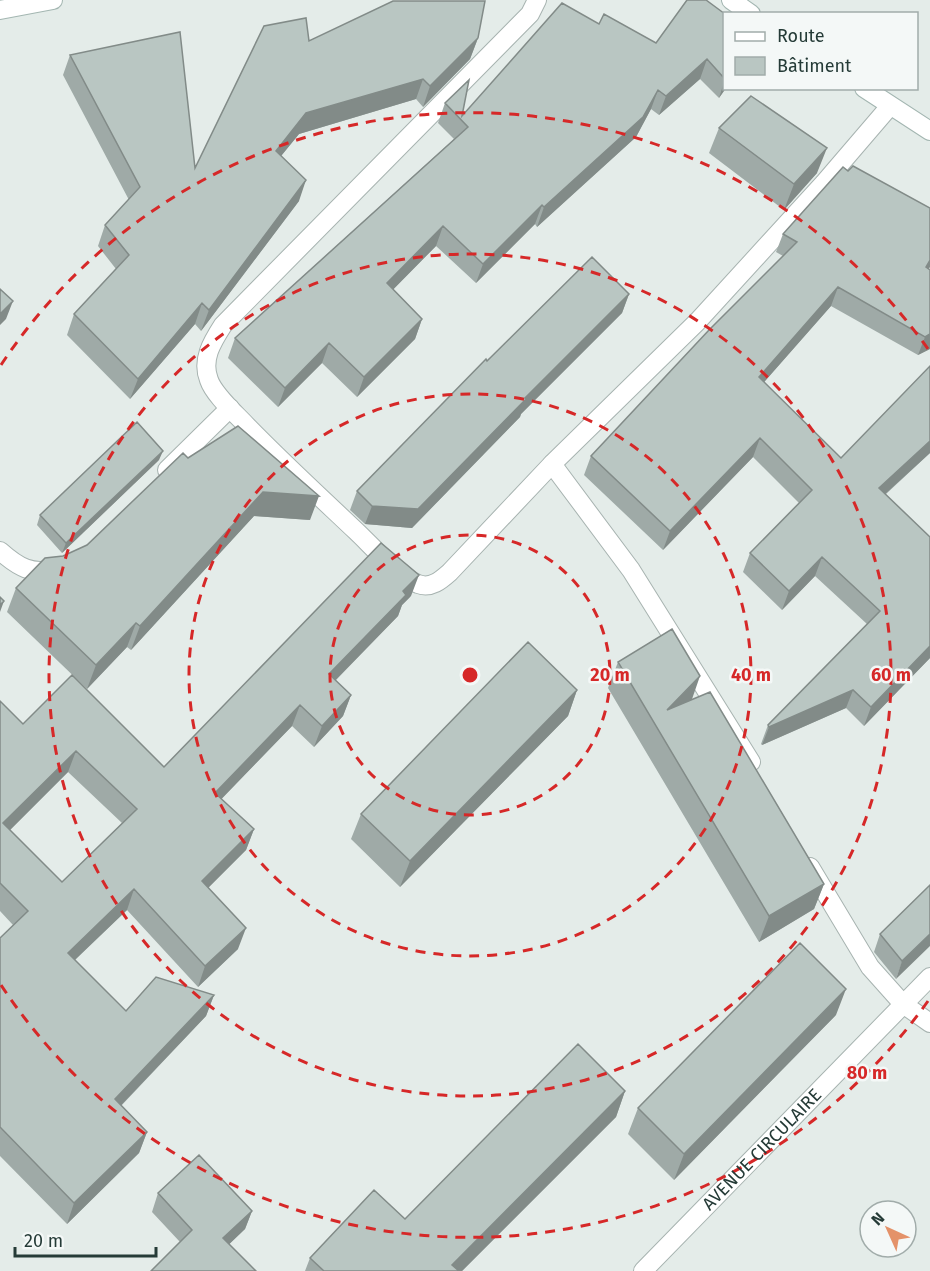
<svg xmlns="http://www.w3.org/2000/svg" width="930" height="1271" font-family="'Fira Sans',sans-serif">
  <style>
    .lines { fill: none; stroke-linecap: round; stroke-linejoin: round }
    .street-casing { stroke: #a7b3b0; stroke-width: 20 }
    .secondary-casing { stroke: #a3b6b1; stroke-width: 20 }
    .street { stroke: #fff; stroke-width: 18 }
    .secondary { stroke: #fff; stroke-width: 18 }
    .wall { fill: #9faaa7; fill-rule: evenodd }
    .shaded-wall { fill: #828b88 }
    .building { fill: #b9c6c2; stroke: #828b88; stroke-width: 1.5; fill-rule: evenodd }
    .ring { fill: none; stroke: #d62828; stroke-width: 3; stroke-dasharray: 10 8 }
    .labels { text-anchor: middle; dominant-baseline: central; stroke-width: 5; stroke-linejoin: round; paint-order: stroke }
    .street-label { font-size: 18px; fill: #253b37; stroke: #f4f8f7 }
    .centre { fill: #d62828; stroke: #f4f8f7; stroke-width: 3 }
    .ring-label { font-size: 18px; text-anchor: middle; font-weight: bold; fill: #d62828; stroke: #f4f8f7; stroke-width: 5; stroke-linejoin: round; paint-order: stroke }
  </style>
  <rect width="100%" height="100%" fill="#e4ece9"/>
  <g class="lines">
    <defs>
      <g id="street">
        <path d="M537,0L530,14L223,325C212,342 201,360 209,380C214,395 236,414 247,426C282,462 319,496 356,531C371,545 400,578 418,584C431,589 441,580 450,572L552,464L697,322L824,183L890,106"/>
        <path d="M552,464L631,570L751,762"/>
        <path d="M167,470L230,408"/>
        <path d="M0,551C18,567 32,576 58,568"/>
        <path d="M810,867L870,967L903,1004L930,1023"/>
        <path id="s1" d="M643,1271L930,977"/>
      </g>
      <path id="secondary" d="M731,0L751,14
        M0,10L53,0
        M864,88L930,131"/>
    </defs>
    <use href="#street" class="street-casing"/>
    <use href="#secondary" class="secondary-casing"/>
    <use href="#street" class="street"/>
    <use href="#secondary" class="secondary"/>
  </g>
  <path class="wall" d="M725,14L724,88H726L719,98L700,79L659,115L651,109L636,137L537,227L535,224L476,283L436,246L393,289L422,319L415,339L357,397L322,363L278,407L228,358L235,338L454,139L438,123L445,103L462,116L599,24L656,43Z
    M478,38L470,59L423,107L416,99L299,134L281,156L299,201L201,331L195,324L130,399L67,335L74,314L116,269L98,246L105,225L129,200L63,75L70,55L195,168L309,41Z
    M719,128L817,173L784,210L709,153Z
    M783,234L929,269L930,270V349L918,355L831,306L764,382L841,458L930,453L886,494L930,658L864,726L846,708L762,745L761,744L768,725L867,624L815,576L782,610L743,572L750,553L799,503L753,457L663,550L584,475L591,456L783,256L776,252Z
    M629,294L622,313L521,414L520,417L412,528L365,524L350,510L357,491L487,361Z
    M188,458L310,520L254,516L131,650L127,647L87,689L7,612L16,588L63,556L87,545Z
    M159,460L62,553L37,525L40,515Z
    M411,596L402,605L398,616L335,681L351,695L343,716L314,747L292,726L221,799L254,829L246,850L208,888L238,949L198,987L127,910L75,960L126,1011L214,995L206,1016L121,1106L147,1132L139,1153L67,1224L0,1156V938L13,925L0,911V701L23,724L164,767ZM68,772L122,823L62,882L10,830Z
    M618,662L692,700L824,884L814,909L759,942L608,688Z
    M577,690L568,716L400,887L351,839L361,814Z
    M930,885L896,979L874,952L880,934Z
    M836,1015L674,1180L628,1134L638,1108Z
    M625,1091L616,1117L462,1271H305L310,1258L405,1219Z
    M158,1193L252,1211L245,1229L229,1244L180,1242L152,1212Z"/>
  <path class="shaded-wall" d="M478,38L470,59L423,107L430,86Z
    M707,59L700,79L659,115L666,96Z
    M423,79L416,99L299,134L268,172L276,151L306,113Z
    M724,82V88H726L719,98Z
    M658,90L651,109L636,137L537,227L544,207Z
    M827,148L817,173L784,210L794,184Z
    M306,180L299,201L201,331L209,310Z
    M542,205L535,224L476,283L483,264Z
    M443,226L436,246L380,303L387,283Z
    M930,260V267L919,285L926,267Z
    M838,287L831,306L752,396L759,377Z
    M629,294L622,313L521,414L520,417L412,528L365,524L372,506L525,398Z
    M13,301L6,319L0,325V314Z
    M202,303L195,324L130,399L138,379Z
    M422,319L415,339L357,397L364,377Z
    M930,334V349L918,355L925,337Z
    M329,343L322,363L278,407L285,388Z
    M760,438L753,457L663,550L670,531Z
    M930,441V453L872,506L879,488Z
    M163,451L159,460L62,553L66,543Z
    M263,492L319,496L310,520L254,516L131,650L140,626Z
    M822,557L815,576L782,610L789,591Z
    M419,575L411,596L402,605L398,616L321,695L329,674L403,591Z
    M4,601L0,612V605Z
    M136,623L127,647L87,689L96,665Z
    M930,646V658L864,726L871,707Z
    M700,676L691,702L667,710Z
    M577,690L568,716L400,887L410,861Z
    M853,690L846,708L762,745L769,727Z
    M351,695L343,716L314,747L322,726Z
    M300,705L292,726L207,814L215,793Z
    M76,751L68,772L0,840L3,823Z
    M254,829L246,850L194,902L202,881Z
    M824,884L814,909L759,942L769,916Z
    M134,889L127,910L60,974L68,953Z
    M246,928L238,949L198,987L205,966Z
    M930,934V946L896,979L902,961Z
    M846,989L836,1015L674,1180L684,1154Z
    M214,995L206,1016L107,1120L115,1099Z
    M625,1091L616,1117L462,1271H450L452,1265Z
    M147,1132L139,1153L67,1224L74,1203Z
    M252,1211L245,1229L217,1256L223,1238Z"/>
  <path class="building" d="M687,0H706L725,14L724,78L707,59L666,96L658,90L643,117L544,207L542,205L483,264L443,226L387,283L422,319L364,377L329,343L285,388L235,338L468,127L445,103L469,80L462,116L562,3L599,24L604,14L656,43Z
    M393,1H485L478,38L430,86L423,79L306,113L276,151L306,180L209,310L202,303L138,379L74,314L129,255L105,225L140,187L70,55L180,32L195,168L264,26L306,18L309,41Z
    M751,96L827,148L794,184L719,128Z
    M853,166L930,208V260L926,267L930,270V334L925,337L838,287L759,377L841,458L930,366V441L879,488L930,537V646L871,707L853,690L769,727L768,725L880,611L822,557L789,591L750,553L812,490L760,438L670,531L591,456L709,330L797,242L783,234L843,167L848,171Z
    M592,257L629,294L525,398L526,399L418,509L372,506L357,491L486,359L487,361Z
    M0,289L13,301L0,314Z
    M137,422L163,451L66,543L40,515Z
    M238,426L319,496L263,492L140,626L136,623L96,665L16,588L45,558L63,556L87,545L183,453L188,458Z
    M381,543L419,575L403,591L406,595L329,674L351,695L322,726L300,705L215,793L254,829L202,881L246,928L205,966L134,889L68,953L126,1011L156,977L214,995L115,1099L147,1132L74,1203L0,1127V938L28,911L0,883V701L23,724L72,675L164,767ZM76,751L137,809L62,882L3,823Z
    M0,597L4,601L0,605Z
    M672,629L700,676L667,710L710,692L824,884L769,916L618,662Z
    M528,642L577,690L410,861L361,814Z
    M930,885V934L902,961L880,934Z
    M800,943L846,989L684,1154L638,1108Z
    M578,1044L625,1091L452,1265L459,1271H324L310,1258L374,1190L405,1219Z
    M199,1155L252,1211L223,1238L256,1271H151L192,1230L158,1193Z"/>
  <g class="ring">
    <circle cx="470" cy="675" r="140"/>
    <circle cx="470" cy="675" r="281"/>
    <circle cx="470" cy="675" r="421"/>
    <path d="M928 1001A562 562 0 0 1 1 985M1 365A562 562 0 0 1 928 349"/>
  </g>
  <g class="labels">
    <g class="street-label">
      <text stroke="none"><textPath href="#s1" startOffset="170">AVENUE CIRCULAIRE</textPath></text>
    </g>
  </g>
  <circle cx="470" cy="675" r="9" class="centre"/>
  <g class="ring-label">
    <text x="610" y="681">20 m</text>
    <text x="751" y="681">40 m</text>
    <text x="891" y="681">60 m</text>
    <text x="867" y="1079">80 m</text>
  </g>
  <rect x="723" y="12" width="195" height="78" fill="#f4f8f7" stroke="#a1acaa" stroke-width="1.5"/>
  <rect x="735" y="32" width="30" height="9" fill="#ffffff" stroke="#a1acaa" stroke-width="1.5"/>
  <text x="777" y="42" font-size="18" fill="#253b37">Route</text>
  <rect x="735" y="57" width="30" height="18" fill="#b9c6c2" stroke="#a1acaa" stroke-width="1.5"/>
  <text x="777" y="72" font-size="18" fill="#253b37">Bâtiment</text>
  <g transform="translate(888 1229) rotate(315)"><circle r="28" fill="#f4f8f7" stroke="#a1acaa" stroke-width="1.5"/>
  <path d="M0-4.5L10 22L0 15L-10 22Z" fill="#e49269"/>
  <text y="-9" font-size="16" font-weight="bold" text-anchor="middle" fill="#253b37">N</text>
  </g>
  <path d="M15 1247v9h141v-9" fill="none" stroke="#253b37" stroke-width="3"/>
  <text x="24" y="1247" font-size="18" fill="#253b37" stroke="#f4f8f7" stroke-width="4.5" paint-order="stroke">20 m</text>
</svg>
